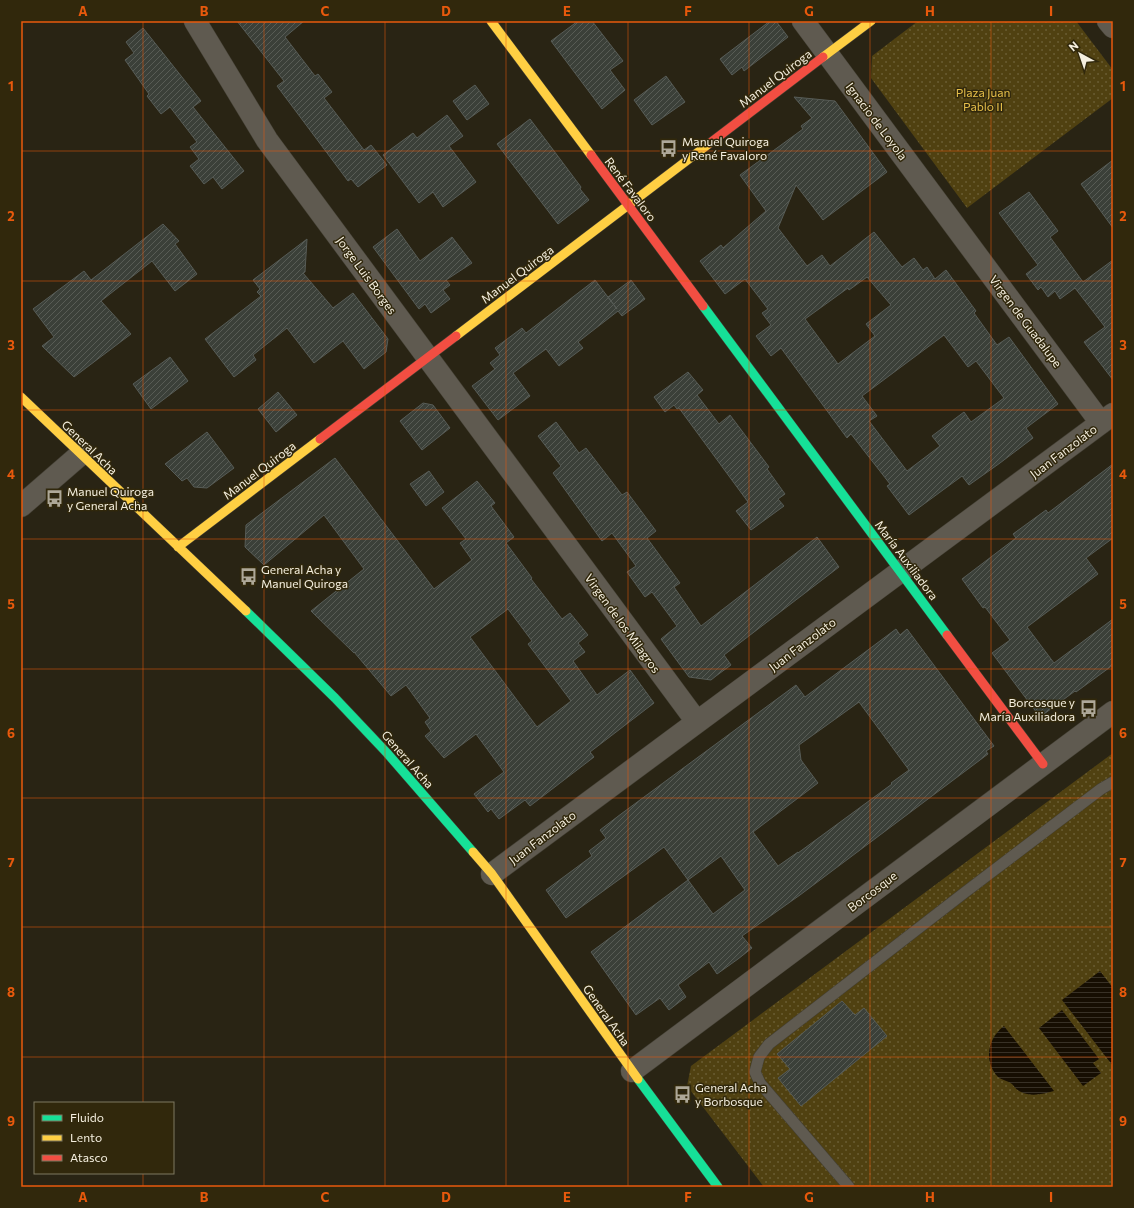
<svg xmlns="http://www.w3.org/2000/svg" width="1134" height="1208" font-family="Commissioner,sans-serif">
  <style>
    .park { fill: url(#park-dots) }
    .water { fill: url(#water-rules) }
    .building { fill: url(#building-hatch); stroke: #575c57; fill-rule: evenodd }
    .lines { fill: none; stroke-linecap: round; stroke-linejoin: round }
    .lane-casing { stroke: #433f33; stroke-width: 12 }
    .street-casing { stroke: #433f33; stroke-width: 23 }
    .fast-casing { stroke: #433f33; stroke-width: 10 }
    .slow-casing { stroke: #433f33; stroke-width: 10 }
    .jam-casing { stroke: #433f33; stroke-width: 10 }
    .lane { stroke: #5f5a50; stroke-width: 11 }
    .street { stroke: #5f5a50; stroke-width: 22 }
    .fast { stroke: #16e098; stroke-width: 9 }
    .slow { stroke: #ffcf43; stroke-width: 9 }
    .jam { stroke: #f24e42; stroke-width: 9 }
    .grid { fill: none; stroke: #e8590c; stroke-width: 1; stroke-opacity: 0.55 }
    .labels { text-anchor: middle; dominant-baseline: central; stroke-width: 3; stroke-linejoin: round; paint-order: stroke }
    .street-label { font-size: 12px; fill: #f5efdf; stroke: #31280c }
    .park-label { font-size: 12px; fill: #e6bf4a; stroke: #31280c }
    .poi-label { font-size: 12px; fill: #f5efdf; stroke: #31280c; text-anchor: start }
    .neatline { fill: none; stroke: #e8590c; stroke-width: 1.5 }
    .grid-label { font-size: 13px; text-anchor: middle; font-weight: bold; fill: #e8590c }
  </style>
  <defs>
    <pattern id="park-dots" width="8" height="8" patternUnits="userSpaceOnUse"><rect width="8" height="8" fill="#504111"/><path d="M2 2h.1M6 6h.1" fill="none" stroke="#6a5d33" stroke-width="1.8" stroke-linecap="round"/></pattern>
    <pattern id="water-rules" width="6" height="5" patternUnits="userSpaceOnUse"><rect width="6" height="5" fill="#160e02"/><path d="M0 2.5h6" fill="none" stroke="#383126"/></pattern>
    <pattern id="building-hatch" width="6" height="6" patternUnits="userSpaceOnUse"><rect width="6" height="6" fill="#3b4039"/><path d="M-1 1l2-2M0 6l6-6M5 7l2-2" fill="none" stroke="#585c55"/></pattern>
  </defs>
  <rect width="100%" height="100%" fill="#292414"/>
  <path class="park" d="M918,21H1076L1113,70V98L967,208L871,78L872,56Z
    M1113,753V1187H764L687,1086L691,1066Z"/>
  <path class="water" d="M1100,971L1113,988V1066L1062,1000Z
    M1062,1010L1099,1059L1093,1063L1101,1073L1083,1086L1039,1028Z
    M1004,1026L1054,1091C1044,1094 1031,1097 1021,1092C1017,1091 1015,1087 1012,1084C1008,1081 1002,1080 998,1077C983,1061 988,1038 1004,1026Z"/>
  <path class="building" d="M237,21H304L285,37L315,76L318,74L332,92L324,98L364,150L371,145L387,165L358,187L351,179L348,181L277,86L284,81Z
    M578,21H592L623,61L610,70L625,90L602,109L551,41Z
    M770,21H776L788,37L744,71L742,67L732,75L720,59Z
    M143,28L201,101L193,107L244,171L222,189L213,177L204,184L190,166L199,159L190,147L197,142L170,107L161,114L147,96L149,94L125,60L134,53L126,42Z
    M666,76L685,102L652,125L634,100Z
    M475,85L489,104L467,120L453,101Z
    M794,97L835,101L887,172L823,220L796,185L778,228L807,266L822,255L830,266L874,232L902,267L914,258L923,270L927,267L935,279L946,270L976,311L974,313L997,345L1009,337L1058,404L1026,428L1033,438L1000,463L969,485L962,476L909,515L887,486L890,484L851,434L847,438L781,348L771,356L756,336L771,325L762,313L768,309L745,279L725,294L700,261L721,245L723,248L766,211L740,175L803,129L801,126L812,118ZM867,277L891,305L866,324L875,336L838,364L805,319L848,288L849,290ZM944,335L968,367L976,361L1004,398L971,422L964,412L932,436L940,446L907,471L869,421L877,416L862,396Z
    M447,115L463,136L449,146L476,182L443,207L433,192L419,203L383,155L413,133L417,138Z
    M530,119L581,187L580,189L589,200L558,224L497,144Z
    M1113,160V228L1081,184Z
    M1029,192L1058,231L1050,237L1083,282L1113,260V380L1084,342L1105,327L1075,288L1060,299L1055,291L1048,297L1041,287L1038,290L1026,274L1038,265L999,213Z
    M163,224L179,241L175,244L197,274L175,291L152,261L101,301L131,334L74,377L42,346L54,337L33,309L84,271L91,280Z
    M397,229L420,261L452,237L472,263L446,280L450,285L443,290L450,299L431,313L425,304L419,309L373,247Z
    M307,239L305,272L303,273L333,308L353,293L388,339L386,352L364,369L343,341L314,363L287,328L253,355L256,360L234,377L205,339L261,296L257,292L260,289L253,280Z
    M595,280L617,309L608,297L631,280L645,299L622,316L618,311L578,342L583,348L559,366L546,349L513,373L530,396L498,420L472,386L495,369L490,363L500,355L495,348L522,328L526,333Z
    M170,357L188,381L151,409L133,384Z
    M688,372L703,390L697,395L719,424L730,415L769,467L767,469L785,494L778,499L784,506L751,530L736,511L748,502L679,408L677,409L674,405L665,412L654,397Z
    M278,392L297,415L276,432L258,409Z
    M423,403L433,405L450,428L422,450L400,421Z
    M556,422L579,453L586,448L622,495L627,492L656,531L647,538L680,583L674,587L701,626L817,537L839,567L724,655L731,665L716,676L711,680L689,677L661,639L677,626L652,592L645,597L627,572L636,566L612,533L602,541L553,473L561,466L538,436Z
    M207,432L234,468L207,488L194,487L187,478L182,481L165,464Z
    M335,458L434,589L472,560L460,543L466,539L442,508L477,481L495,503L491,506L514,537L506,543L532,578L531,579L562,619L570,613L588,635L578,643L585,652L573,661L597,695L630,670L654,703L590,752L594,757L530,806L525,800L499,819L491,809L488,812L474,794L504,772L476,734L444,758L425,736L431,731L425,722L430,718L406,685L391,696L354,652V653L311,611L364,569L324,515L264,565L245,547L246,525ZM508,609L532,641L528,644L571,701L537,727L470,637Z
    M1113,464V538L1086,558L1098,574L1027,627L1054,663L1113,619V665L1076,692L1075,691L1040,717L992,653L1010,640L985,607L983,608L962,579L1016,538L1013,534L1046,510L1048,513Z
    M429,471L444,492L426,506L410,484Z
    M896,629L900,635L907,629L994,746L986,751L988,754L800,895L742,936L752,948L738,959L717,974L709,962L678,985L686,997L678,1003L669,1010L660,998L636,1015L591,952L688,880L664,847L566,918L546,890L592,856L589,851L606,838L600,830L621,814L796,685L805,697ZM859,702L909,770L891,783L892,784L798,853V852L778,866L753,832L818,783L801,760L799,745ZM721,856L745,890L713,914L688,880Z
    M842,1001L855,1015L864,1008L887,1036L801,1106L778,1078L790,1069L777,1054Z"/>
  <g class="lines">
    <defs>
      <path id="lane" d="M849,1187L760,1083L755,1072L759,1057L769,1044L964,893L1101,789L1113,782"/>
      <path id="street" d="M195,21L267,140L697,722
        M803,21L1101,423
        M1108,21L1113,27
        M21,506L81,454
        M492,874L1113,414
        M632,1071L1113,712"/>
      <path id="fast" d="M703,306L947,635
        M246,611L335,698L387,753L473,852
        M638,1079L718,1187"/>
      <path id="slow" d="M491,21L591,155
        M823,57L871,21
        M456,336L710,143
        M21,397L246,611
        M178,547L320,439
        M473,852L492,874L638,1079"/>
      <path id="jam" d="M710,143L823,57
        M591,155L703,306
        M320,439L456,336
        M947,635L1043,764"/>
    </defs>
    <use href="#lane" class="lane-casing"/>
    <use href="#street" class="street-casing"/>
    <use href="#fast" class="fast-casing"/>
    <use href="#slow" class="slow-casing"/>
    <use href="#jam" class="jam-casing"/>
    <use href="#lane" class="lane"/>
    <use href="#street" class="street"/>
    <use href="#fast" class="fast"/>
    <use href="#slow" class="slow"/>
    <use href="#jam" class="jam"/>
  </g>
  <path class="grid" d="M143,21V1103M264,21V1187M385,21V1187M506,21V1187M628,21V1187M749,21V1187M870,21V1187M991,21V1187M21,151H1113M21,281H1113M21,410H1113M21,539H1113M21,669H1113M21,798H1113M21,927H1113M21,1057H1113M143,1173V1187"/>
  <defs>
    <symbol id="bus-bare" viewBox="-9 -9 18 18"><path d="M-5-6H5V4H4V6H2V4H-2V6H-4V4H-5ZM-3.5-4V0h7V-4ZM-3.5 1.2v1.5H-2V1.2ZM2 1.2v1.5H3.5V1.2Z" fill="#aea898" stroke="#31280c" stroke-width="2.5" paint-order="stroke"/></symbol>
  </defs>
  <g fill-rule="evenodd">
    <use href="#bus-bare" x="656" y="136" width="25" height="25"/>
    <use href="#bus-bare" x="42" y="486" width="25" height="25"/>
    <use href="#bus-bare" x="236" y="564" width="25" height="25"/>
    <use href="#bus-bare" x="1076" y="696" width="25" height="25"/>
    <use href="#bus-bare" x="670" y="1082" width="25" height="25"/>
  </g>
  <g class="labels">
    <g class="street-label">
      <text transform="translate(775 78) rotate(-37)">Manuel Quiroga</text>
      <text transform="translate(877 121) rotate(53)">Ignacio de Loyola</text>
      <text transform="translate(631 189) rotate(53)">René Favaloro</text>
      <text transform="translate(517 274) rotate(-37)">Manuel Quiroga</text>
      <text transform="translate(367 275) rotate(54)">Jorge Luis Borges</text>
      <text transform="translate(1026 321) rotate(53)">Virgen de Guadalupe</text>
      <text transform="translate(90 447) rotate(44)">General Acha</text>
      <text transform="translate(1063 451) rotate(-37)">Juan Fanzolato</text>
      <text transform="translate(259 470) rotate(-37)">Manuel Quiroga</text>
      <text transform="translate(907 560) rotate(53)">María Auxiliadora</text>
      <text transform="translate(623 623) rotate(54)">Virgen de los Milagros</text>
      <text transform="translate(802 644) rotate(-37)">Juan Fanzolato</text>
      <text transform="translate(408 759) rotate(49)">General Acha</text>
      <text transform="translate(542 837) rotate(-37)">Juan Fanzolato</text>
      <text transform="translate(872 891) rotate(-37)">Borcosque</text>
      <text transform="translate(607 1015) rotate(55)">General Acha</text>
    </g>
    <g class="park-label">
      <text x="983" y="92">Plaza Juan<tspan x="983" dy="14">Pablo II</tspan></text>
    </g>
    <g class="poi-label">
      <text x="682" y="141">Manuel Quiroga<tspan x="682" dy="14">y René Favaloro</tspan></text>
      <text x="67" y="491">Manuel Quiroga<tspan x="67" dy="14">y General Acha</tspan></text>
      <text x="261" y="569">General Acha y<tspan x="261" dy="14">Manuel Quiroga</tspan></text>
      <text x="1075" y="702" text-anchor="end">Borcosque y<tspan x="1075" dy="14">María Auxiliadora</tspan></text>
      <text x="695" y="1087">General Acha<tspan x="695" dy="14">y Borbosque</tspan></text>
    </g>
  </g>
  <rect width="1134" height="1208" fill="none" stroke="#31280c" stroke-width="44"/>
  <rect x="34" y="1102" width="140" height="72" fill="#31280c" stroke="#7f7860"/>
  <rect x="42" y="1115" width="20" height="6" fill="#16e098" stroke="#7f7860"/>
  <text x="70" y="1122" font-size="12" fill="#f5efdf">Fluido</text>
  <rect x="42" y="1135" width="20" height="6" fill="#ffcf43" stroke="#7f7860"/>
  <text x="70" y="1142" font-size="12" fill="#f5efdf">Lento</text>
  <rect x="42" y="1155" width="20" height="6" fill="#f24e42" stroke="#7f7860"/>
  <text x="70" y="1162" font-size="12" fill="#f5efdf">Atasco</text>
  <g transform="translate(1080 54) rotate(320)" stroke="#31280c" stroke-width="3" paint-order="stroke">
  <path d="M0-3L7 15L0 10L-7 15Z" fill="#f5efdf"/>
  <text y="-6" font-size="11" font-weight="bold" text-anchor="middle" fill="#f5efdf">N</text>
  </g>
  <rect x="22" y="22" width="1090" height="1164" class="neatline"/>
  <g class="grid-label">
    <text x="83" y="16">A</text>
    <text x="204" y="16">B</text>
    <text x="325" y="16">C</text>
    <text x="446" y="16">D</text>
    <text x="567" y="16">E</text>
    <text x="688" y="16">F</text>
    <text x="809" y="16">G</text>
    <text x="930" y="16">H</text>
    <text x="1051" y="16">I</text>
    <text x="11" y="91">1</text>
    <text x="1123" y="91">1</text>
    <text x="11" y="221">2</text>
    <text x="1123" y="221">2</text>
    <text x="11" y="350">3</text>
    <text x="1123" y="350">3</text>
    <text x="11" y="479">4</text>
    <text x="1123" y="479">4</text>
    <text x="11" y="609">5</text>
    <text x="1123" y="609">5</text>
    <text x="11" y="738">6</text>
    <text x="1123" y="738">6</text>
    <text x="11" y="867">7</text>
    <text x="1123" y="867">7</text>
    <text x="11" y="997">8</text>
    <text x="1123" y="997">8</text>
    <text x="11" y="1126">9</text>
    <text x="1123" y="1126">9</text>
    <text x="83" y="1202">A</text>
    <text x="204" y="1202">B</text>
    <text x="325" y="1202">C</text>
    <text x="446" y="1202">D</text>
    <text x="567" y="1202">E</text>
    <text x="688" y="1202">F</text>
    <text x="809" y="1202">G</text>
    <text x="930" y="1202">H</text>
    <text x="1051" y="1202">I</text>
  </g>
</svg>
